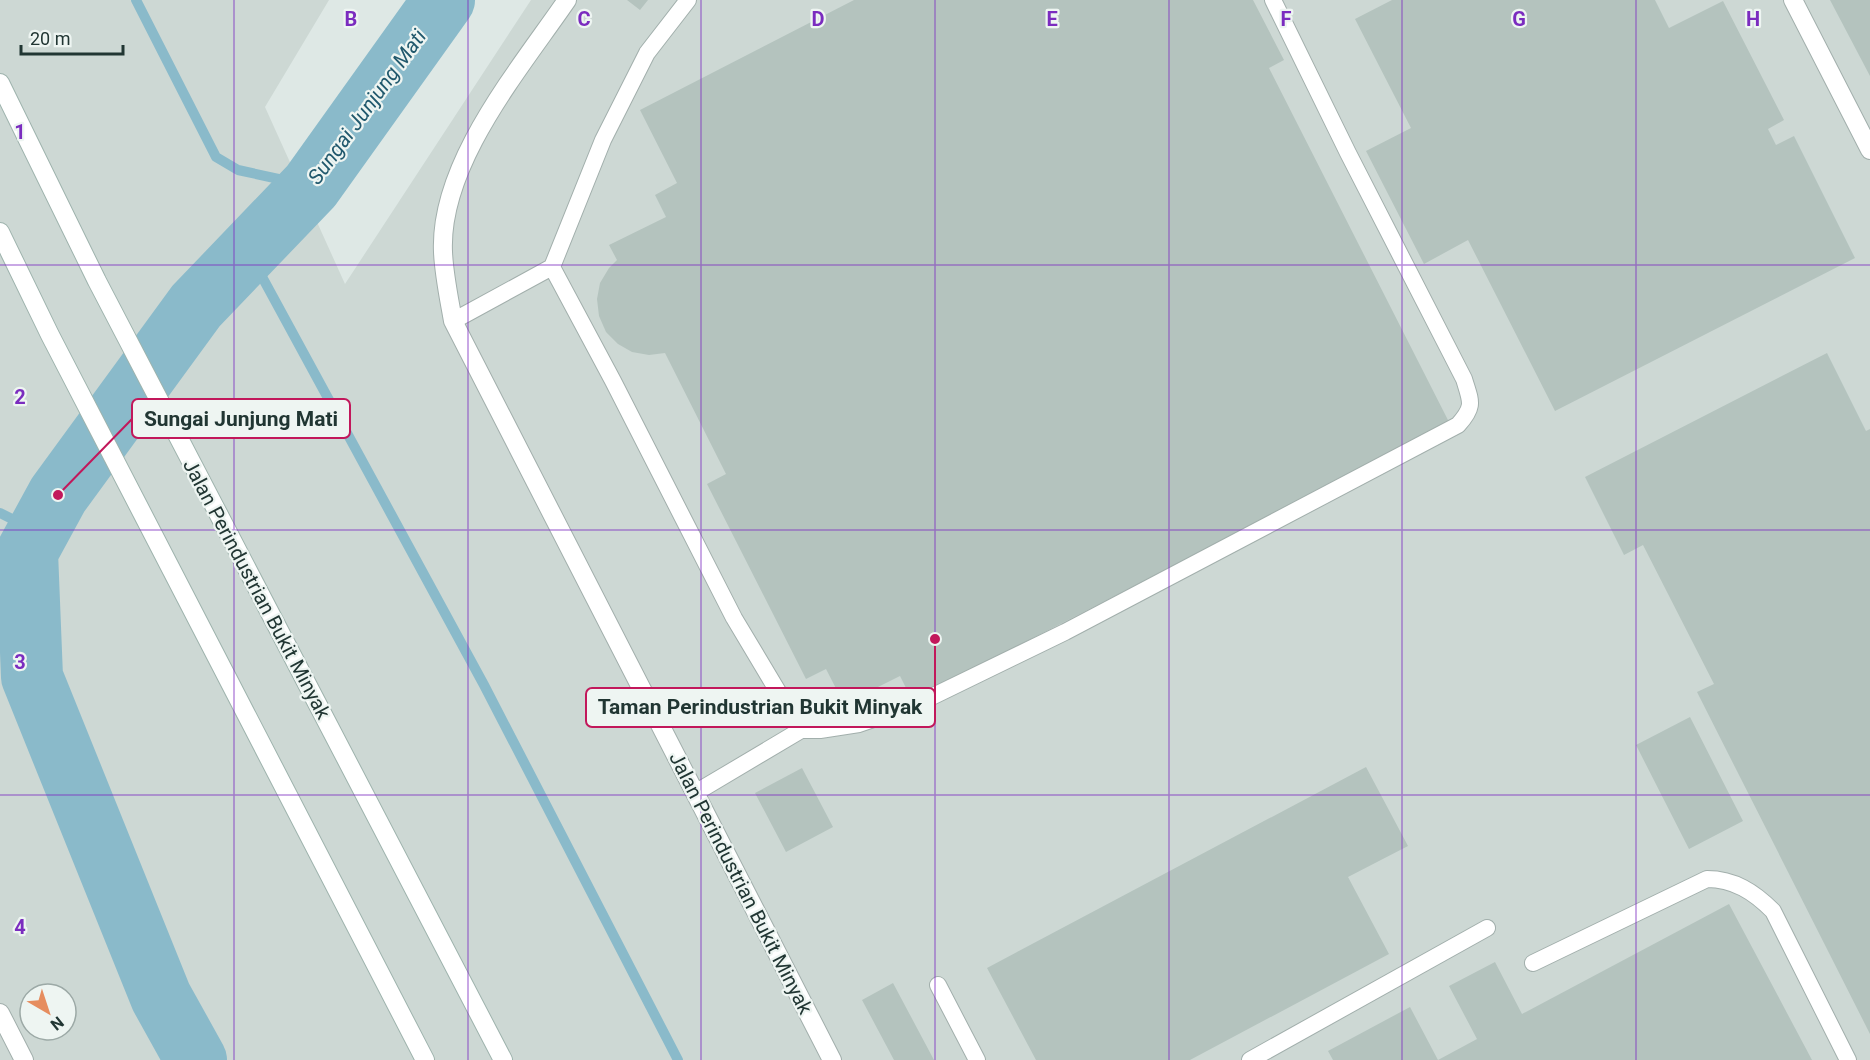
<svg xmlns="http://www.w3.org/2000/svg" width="1870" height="1060" font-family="Roboto,sans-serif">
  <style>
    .built { fill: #cdd8d4; fill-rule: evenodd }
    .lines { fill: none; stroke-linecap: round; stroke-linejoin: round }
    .stream { stroke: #8abaca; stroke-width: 10 }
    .river { stroke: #8abaca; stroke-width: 62 }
    .building { fill: #b4c3be }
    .service-casing { stroke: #a2afac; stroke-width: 18 }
    .minor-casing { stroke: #a2afac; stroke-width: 20 }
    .secondary-casing { stroke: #9eb3ad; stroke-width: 20 }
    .service { stroke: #fff; stroke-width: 16 }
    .minor { stroke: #fff; stroke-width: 18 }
    .secondary { stroke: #fff; stroke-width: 18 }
    .grid { fill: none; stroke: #7b2cbf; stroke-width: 1.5; stroke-opacity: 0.55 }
    .labels { text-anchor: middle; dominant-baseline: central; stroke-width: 4.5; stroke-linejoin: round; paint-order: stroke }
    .street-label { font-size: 20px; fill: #213633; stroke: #eef5f2 }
    .water-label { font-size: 21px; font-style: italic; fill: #21596d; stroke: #eef5f2 }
    .grid-label { font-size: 20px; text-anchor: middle; font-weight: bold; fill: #7b2cbf; stroke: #eef5f2; stroke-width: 4.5; stroke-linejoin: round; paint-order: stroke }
    .leader { fill: none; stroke: #c2185b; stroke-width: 2 }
    .callout-dot { fill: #c2185b; stroke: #eef5f2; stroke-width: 2 }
    .callout { fill: #eef5f2; stroke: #c2185b; stroke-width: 2 }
    .callout-label { font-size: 21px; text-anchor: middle; font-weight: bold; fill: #213633 }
  </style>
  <rect width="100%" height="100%" fill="#dee8e5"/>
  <path class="built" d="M0,0H329L265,107L345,284L531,0H1870V1060H0ZM30,994H66V1030H30Z"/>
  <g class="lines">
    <path class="stream" d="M136,0L216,157L238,170L311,186
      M248,251L484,685L678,1060
      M0,513L38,532"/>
    <path class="river" d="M196,1060L161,997L32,677L27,552L58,495L196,306L311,186L444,0"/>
  </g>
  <path class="building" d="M627,0H648L640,10Z
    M854,0H1253L1284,60L1269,68L1450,424L912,700L900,676L844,704L826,669L806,679L707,484L726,474L665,353L649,355L632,352L618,344L606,332L599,316L597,299L600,283L609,268L617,260L609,245L666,217L655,195L677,183L640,110Z
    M1392,0H1655L1669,28L1723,1L1784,120L1768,129L1776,145L1794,136L1855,258L1555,411L1468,240L1424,264L1366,151L1411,128L1355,19Z
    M1830,0H1870V76Z
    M1827,353L1866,431L1870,429V1034L1697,692L1714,684L1643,545L1624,555L1585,477Z
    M1690,717L1743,821L1689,849L1636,745Z
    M1366,767L1408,846L1348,877L1389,954L1190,1060H1036L987,968Z
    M802,768L833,827L786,852L755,793Z
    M1729,904L1812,1060H1333L1328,1051L1410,1007L1438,1060L1477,1039L1449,986L1495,962L1522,1014Z
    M893,983L934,1060H894L862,1000Z"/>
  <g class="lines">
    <defs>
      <path id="service" d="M552,267L613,381L734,618L801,730H820L859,724L917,704L1065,632L1458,425C1475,406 1471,402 1464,379L1348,153L1273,0
        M453,321L552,267L603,140L647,53L688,0
        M695,793L801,730
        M1533,963L1707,879C1734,879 1754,892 1773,911L1848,1060
        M938,985L977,1060
        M1250,1060L1487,928"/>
      <path id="minor" d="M567,0C519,70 439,164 443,252C444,275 449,298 453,321L832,1060
        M1793,0L1870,150
        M0,1013L24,1060"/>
      <path id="secondary" d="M0,83L97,281L503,1060
        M0,232L50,335L425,1060"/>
    </defs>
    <use href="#service" class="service-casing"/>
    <use href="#minor" class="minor-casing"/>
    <use href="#secondary" class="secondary-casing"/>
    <use href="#service" class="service"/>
    <use href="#minor" class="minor"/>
    <use href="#secondary" class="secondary"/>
  </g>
  <path class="grid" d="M234,0V1060M468,0V1060M701,0V1060M935,0V1060M1169,0V1060M1402,0V1060M1636,0V1060M0,265H1870M0,530H1870M0,795H1870"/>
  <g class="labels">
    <g class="street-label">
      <text transform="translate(257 589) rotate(62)">Jalan Perindustrian Bukit Minyak</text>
      <text transform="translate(741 883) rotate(63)">Jalan Perindustrian Bukit Minyak</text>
    </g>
    <g class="water-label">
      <text transform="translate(367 107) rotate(-54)">Sungai Junjung Mati</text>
    </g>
  </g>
  <g class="grid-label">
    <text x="351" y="26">B</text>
    <text x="584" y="26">C</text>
    <text x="818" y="26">D</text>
    <text x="1052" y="26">E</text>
    <text x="1286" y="26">F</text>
    <text x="1519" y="26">G</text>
    <text x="1753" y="26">H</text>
    <text x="20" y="139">1</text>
    <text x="20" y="404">2</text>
    <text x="20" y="669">3</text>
    <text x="20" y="934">4</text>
  </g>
  <path class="leader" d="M58 495L132 419M935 639L935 707"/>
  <g class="callout-dot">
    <circle cx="58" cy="495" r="6"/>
    <circle cx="935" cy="639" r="6"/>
  </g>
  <g class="callout">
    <rect x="132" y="399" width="218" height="39" rx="6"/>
    <rect x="586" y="688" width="349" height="39" rx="6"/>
  </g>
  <g class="callout-label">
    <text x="241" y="426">Sungai Junjung Mati</text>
    <text x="760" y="714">Taman Perindustrian Bukit Minyak</text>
  </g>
  <g transform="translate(48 1012) rotate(141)"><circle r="28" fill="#eef5f2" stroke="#9ca9a6" stroke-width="1.5"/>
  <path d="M0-4.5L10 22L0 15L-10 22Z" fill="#e68d5f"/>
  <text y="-9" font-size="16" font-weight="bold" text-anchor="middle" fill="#213633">N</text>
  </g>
  <path d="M21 45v9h102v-9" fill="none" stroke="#213633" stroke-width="3"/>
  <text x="30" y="45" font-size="18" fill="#213633" stroke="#eef5f2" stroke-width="4.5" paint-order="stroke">20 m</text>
</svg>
